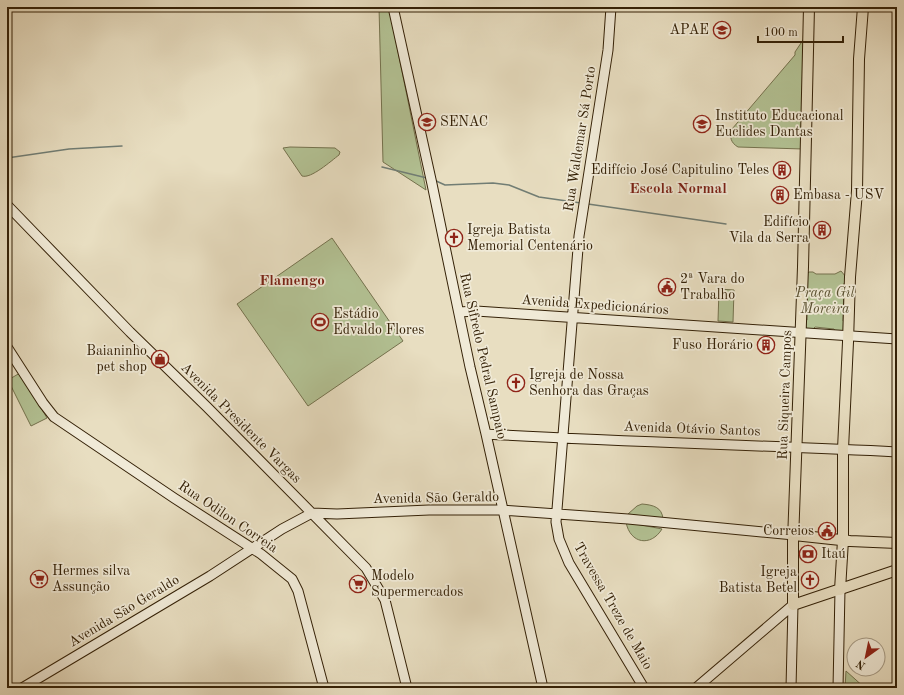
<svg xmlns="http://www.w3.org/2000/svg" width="904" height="695" font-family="'Old Standard TT',serif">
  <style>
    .green { fill: #b3c294; stroke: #74724e }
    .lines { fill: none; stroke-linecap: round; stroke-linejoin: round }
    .stream { stroke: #717d74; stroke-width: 1.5 }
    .secondary-casing { stroke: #342107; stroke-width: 11 }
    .primary-casing { stroke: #342107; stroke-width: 12 }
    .secondary { stroke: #f0ead7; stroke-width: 9 }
    .primary { stroke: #e8dec1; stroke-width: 10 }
    .labels { text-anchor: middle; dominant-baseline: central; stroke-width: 3.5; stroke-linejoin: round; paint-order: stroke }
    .poi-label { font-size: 14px; fill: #342107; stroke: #f0ead7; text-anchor: start }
    .street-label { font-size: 14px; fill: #342107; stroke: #f0ead7 }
    .park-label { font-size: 14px; font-style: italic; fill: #5a5131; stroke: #f0ead7 }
    .neighbourhood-label { font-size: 15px; font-weight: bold; fill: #7a1f14; stroke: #f0ead7 }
  </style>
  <rect width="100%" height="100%" fill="#e8dec1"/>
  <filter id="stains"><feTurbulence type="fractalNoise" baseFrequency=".005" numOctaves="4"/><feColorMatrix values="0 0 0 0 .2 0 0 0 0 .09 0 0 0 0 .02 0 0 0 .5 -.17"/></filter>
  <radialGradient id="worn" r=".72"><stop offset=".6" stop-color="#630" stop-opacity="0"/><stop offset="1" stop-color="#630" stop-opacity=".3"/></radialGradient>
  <path class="green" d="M379,7H389L426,190L383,162Z
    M805,37L803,149L738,147C731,143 729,137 732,129L795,55V52Z
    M290,147L335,148L340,152L339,155C331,161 311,179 302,176L283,148Z
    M332,238L403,341L308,406L237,304Z
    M841,271L846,277V282L844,283L843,321L846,324L845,328L841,332H836L834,329L815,327L812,330L804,328L805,321L807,320L806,275L809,272H813L816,274H835Z
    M719,289L734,290L733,322L718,321Z
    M20,373L47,418L31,426L8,380Z
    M642,504C653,505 662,507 663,519L628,514L637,506Z
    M626,522L662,529C651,547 630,544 626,522Z
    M846,671L865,688H845Z"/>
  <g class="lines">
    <path class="stream" d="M7,158L69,149L122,146
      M382,167L427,178
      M434,180L445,185L493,183L509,185L539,197L581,203
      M588,204L726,224"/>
    <defs>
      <path id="secondary" d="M393,7L432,184L470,367L486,434L543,688
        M611,7L608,50L579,236L556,522L559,539L569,563L644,688
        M7,205L130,332L207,407L366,568L385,600L407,688
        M459,312L476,311L897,339
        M7,347L43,403L54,417L174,498L261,554L292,579L298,591L324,688
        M486,434C623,442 760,445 897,452
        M22,688L210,576L282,529L312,513L337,514L429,510H502L628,519L794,535
        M696,688L793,605
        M791,688L793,605
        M838,688L840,590"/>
      <path id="primary" d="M809,7L803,267L793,541V605L897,570
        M794,535L850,541L897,543
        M840,590L843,540V449L848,342L850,277L857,191L859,59L863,7"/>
    </defs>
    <use href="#secondary" class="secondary-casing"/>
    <use href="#primary" class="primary-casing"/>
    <use href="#secondary" class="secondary"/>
    <use href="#primary" class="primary"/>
  </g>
  <defs>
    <symbol id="school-ring" viewBox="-11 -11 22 22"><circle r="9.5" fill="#f0ead7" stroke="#8f2418" stroke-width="1.5"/><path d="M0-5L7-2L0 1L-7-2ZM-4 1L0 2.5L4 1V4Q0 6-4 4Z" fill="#8f2418"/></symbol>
    <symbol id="building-ring" viewBox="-11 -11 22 22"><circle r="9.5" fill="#f0ead7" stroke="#8f2418" stroke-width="1.5"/><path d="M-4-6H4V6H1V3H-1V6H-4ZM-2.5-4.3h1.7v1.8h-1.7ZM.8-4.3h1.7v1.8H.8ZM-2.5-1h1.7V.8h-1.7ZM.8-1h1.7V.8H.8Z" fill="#8f2418"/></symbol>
    <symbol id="church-ring" viewBox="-11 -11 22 22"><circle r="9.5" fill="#f0ead7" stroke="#8f2418" stroke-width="1.5"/><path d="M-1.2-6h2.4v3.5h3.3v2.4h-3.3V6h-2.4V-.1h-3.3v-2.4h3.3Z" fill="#8f2418"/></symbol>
    <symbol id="civic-ring" viewBox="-11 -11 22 22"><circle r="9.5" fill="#f0ead7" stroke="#8f2418" stroke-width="1.5"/><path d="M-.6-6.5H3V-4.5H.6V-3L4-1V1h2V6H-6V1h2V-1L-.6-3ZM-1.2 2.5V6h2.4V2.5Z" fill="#8f2418"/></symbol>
    <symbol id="stadium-ring" viewBox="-11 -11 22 22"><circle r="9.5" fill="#f0ead7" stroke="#8f2418" stroke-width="1.5"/><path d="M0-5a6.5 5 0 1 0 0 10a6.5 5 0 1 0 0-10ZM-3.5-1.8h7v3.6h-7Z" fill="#8f2418"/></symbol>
    <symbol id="shop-ring" viewBox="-11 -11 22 22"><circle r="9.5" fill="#f0ead7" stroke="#8f2418" stroke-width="1.5"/><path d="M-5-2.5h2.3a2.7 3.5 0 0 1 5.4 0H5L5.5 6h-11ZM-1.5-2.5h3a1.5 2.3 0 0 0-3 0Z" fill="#8f2418"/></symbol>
    <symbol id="bank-ring" viewBox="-11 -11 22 22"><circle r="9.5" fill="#f0ead7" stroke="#8f2418" stroke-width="1.5"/><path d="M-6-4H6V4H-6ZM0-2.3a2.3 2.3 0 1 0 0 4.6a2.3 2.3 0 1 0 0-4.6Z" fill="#8f2418"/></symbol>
    <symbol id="supermarket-ring" viewBox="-11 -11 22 22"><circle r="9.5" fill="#f0ead7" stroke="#8f2418" stroke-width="1.5"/><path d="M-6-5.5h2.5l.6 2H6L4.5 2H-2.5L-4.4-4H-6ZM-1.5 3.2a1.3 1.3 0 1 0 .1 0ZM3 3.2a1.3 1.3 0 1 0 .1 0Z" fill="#8f2418"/></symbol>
  </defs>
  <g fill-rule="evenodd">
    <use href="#school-ring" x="712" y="20" width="20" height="20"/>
    <use href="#school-ring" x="417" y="112" width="20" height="20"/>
    <use href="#school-ring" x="692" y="114" width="20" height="20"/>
    <use href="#building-ring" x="772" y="160" width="20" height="20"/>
    <use href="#building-ring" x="770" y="185" width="20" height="20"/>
    <use href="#building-ring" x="812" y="220" width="20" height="20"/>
    <use href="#church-ring" x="444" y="228" width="20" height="20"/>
    <use href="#civic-ring" x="657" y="277" width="20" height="20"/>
    <use href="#stadium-ring" x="310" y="312" width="20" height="20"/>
    <use href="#building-ring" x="756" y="335" width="20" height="20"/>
    <use href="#shop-ring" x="150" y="349" width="20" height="20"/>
    <use href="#church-ring" x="506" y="373" width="20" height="20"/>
    <use href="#civic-ring" x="817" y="521" width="20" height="20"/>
    <use href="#bank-ring" x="798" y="544" width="20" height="20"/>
    <use href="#supermarket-ring" x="29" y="569" width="20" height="20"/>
    <use href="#church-ring" x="800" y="570" width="20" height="20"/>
    <use href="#supermarket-ring" x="348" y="574" width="20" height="20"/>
  </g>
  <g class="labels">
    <g class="poi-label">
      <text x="709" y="30" text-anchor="end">APAE</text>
      <text x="715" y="116">Instituto Educacional<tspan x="715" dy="16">Euclides Dantas</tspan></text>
      <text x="440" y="122">SENAC</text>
      <text x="769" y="170" text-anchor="end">Edifício José Capitulino Teles</text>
      <text x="793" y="195">Embasa - USV</text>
      <text x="809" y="222" text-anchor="end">Edifício<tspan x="809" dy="16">Vila da Serra</tspan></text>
      <text x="467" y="230">Igreja Batista<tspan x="467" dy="16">Memorial Centenário</tspan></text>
      <text x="680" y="279">2ª Vara do<tspan x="680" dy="16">Trabalho</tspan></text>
      <text x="333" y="314">Estádio<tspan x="333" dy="16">Edvaldo Flores</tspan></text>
      <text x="753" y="345" text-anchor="end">Fuso Horário</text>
      <text x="147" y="351" text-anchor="end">Baianinho<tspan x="147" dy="16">pet shop</tspan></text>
      <text x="529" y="375">Igreja de Nossa<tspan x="529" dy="16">Senhora das Graças</tspan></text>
      <text x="814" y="531" text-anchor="end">Correios</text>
      <text x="821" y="554">Itaú</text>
      <text x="52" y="571">Hermes silva<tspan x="52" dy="16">Assunção</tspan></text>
      <text x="797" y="572" text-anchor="end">Igreja<tspan x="797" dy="16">Batista Betel</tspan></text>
      <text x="371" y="576">Modelo<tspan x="371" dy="16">Supermercados</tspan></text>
    </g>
    <g class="street-label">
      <text transform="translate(580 139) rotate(-81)">Rua Waldemar Sá Porto</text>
      <text transform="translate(595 305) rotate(4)">Avenida Expedicionários</text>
      <text transform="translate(483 356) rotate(77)">Rua Sifredo Pedral Sampaio</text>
      <text transform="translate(785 395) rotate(-88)">Rua Siqueira Campos</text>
      <text transform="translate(241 423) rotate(45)">Avenida Presidente Vargas</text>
      <text transform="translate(692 429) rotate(2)">Avenida Otávio Santos</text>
      <text transform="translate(436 498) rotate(-1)">Avenida São Geraldo</text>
      <text transform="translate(228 517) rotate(34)">Rua Odilon Correia</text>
      <text transform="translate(613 606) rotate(60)">Travessa Treze de Maio</text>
      <text transform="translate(124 611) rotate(-31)">Avenida São Geraldo</text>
    </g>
    <g class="park-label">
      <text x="825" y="293">Praça Gil<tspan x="825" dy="16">Moreira</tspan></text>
    </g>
    <g class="neighbourhood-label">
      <text x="678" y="189">Escola Normal</text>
      <text x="292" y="281">Flamengo</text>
    </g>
  </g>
  <rect width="904" height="695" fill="none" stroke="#e8dec1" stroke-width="24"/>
  <rect x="8" y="8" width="888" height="679" fill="none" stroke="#342107" stroke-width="2"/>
  <rect x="12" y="12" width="880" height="671" fill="none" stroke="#342107"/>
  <g transform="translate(866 657) rotate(213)"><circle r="19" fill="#f0ead7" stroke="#a59a84"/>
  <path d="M0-3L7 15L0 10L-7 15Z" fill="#8f2418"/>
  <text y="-6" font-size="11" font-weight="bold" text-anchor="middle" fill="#342107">N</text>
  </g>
  <path d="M758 36v6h85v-6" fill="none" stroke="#342107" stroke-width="2"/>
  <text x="764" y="36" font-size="12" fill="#342107" stroke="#f0ead7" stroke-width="3" paint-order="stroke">100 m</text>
  <rect width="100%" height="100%" filter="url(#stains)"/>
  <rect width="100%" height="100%" fill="url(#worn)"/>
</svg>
